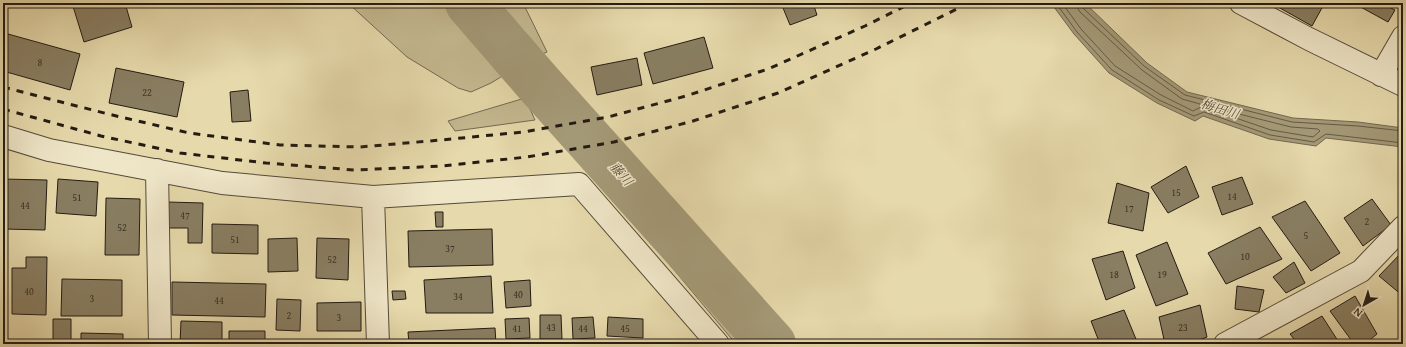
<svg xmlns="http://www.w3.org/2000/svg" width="1406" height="347" font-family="'Gentium Book Plus','Noto Serif JP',serif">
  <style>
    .green { fill: #c5b991; stroke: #746a52 }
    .water { fill: #a49977; stroke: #71674f }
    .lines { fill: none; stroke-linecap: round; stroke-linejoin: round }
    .shore { stroke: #645a44; stroke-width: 1 }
    .river { stroke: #a49977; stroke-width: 48 }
    .building { fill: #897e62; stroke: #241c12 }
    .minor-casing { stroke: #544b38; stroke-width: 24 }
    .minor { stroke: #efe6c8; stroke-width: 22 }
    .rail { stroke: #241c12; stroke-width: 3; stroke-dasharray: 7 7; stroke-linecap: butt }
    .labels { text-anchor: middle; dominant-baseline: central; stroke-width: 3; stroke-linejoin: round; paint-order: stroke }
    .number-label { font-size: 10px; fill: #3d3426 }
    .water-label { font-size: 13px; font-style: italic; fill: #574e3a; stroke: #efe6c8 }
  </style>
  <rect width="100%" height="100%" fill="#e6d9ab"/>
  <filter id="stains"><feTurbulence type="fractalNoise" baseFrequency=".005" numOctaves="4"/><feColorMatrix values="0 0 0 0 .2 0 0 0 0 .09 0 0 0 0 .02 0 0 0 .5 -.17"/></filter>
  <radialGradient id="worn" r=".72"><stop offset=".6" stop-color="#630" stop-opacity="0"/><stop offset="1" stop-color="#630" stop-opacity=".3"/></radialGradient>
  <path class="green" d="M348,3H453L509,72L491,83L471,92L458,88L407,57Z
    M477,3H523L547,52L528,60Z
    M525,98L535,120L455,131L448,121Z
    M619,178L762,344H736L628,215L612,192L613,184Z"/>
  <path class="water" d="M1051,3H1085L1147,63L1187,92L1293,118L1358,122L1403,128V147L1326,138L1316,146L1269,139L1203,116L1195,121L1157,103L1109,73L1074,34Z"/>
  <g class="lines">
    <path class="shore" d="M1056,3L1077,32L1112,70L1159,100L1194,116L1204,112L1270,135L1314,142L1326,134L1403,143
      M1062,3L1081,29L1115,66L1161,95L1193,111L1201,107L1200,104L1182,99L1142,70L1080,12L1077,7L1076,3
      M1082,3L1083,8L1144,66L1185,95L1292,122L1358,126L1403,131
      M1223,110L1291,127L1318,129L1320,131L1313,137L1271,130L1224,114Z"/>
    <path class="river" d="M469,3L539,84L772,344"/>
  </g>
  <path class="building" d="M72,3H125L132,27L84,42Z
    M781,3H813L817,15L790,25Z
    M1271,3H1318L1323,6L1312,26Z
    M1359,3H1381L1395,10L1388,22L1357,5Z
    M8,34L80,54L70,90L3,71V54Z
    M704,37L713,68L653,84L644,53Z
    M637,58L642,85L597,95L591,67Z
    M116,68L184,82L177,117L109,103Z
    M248,90L251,121L232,122L230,92Z
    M1186,166L1199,197L1168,213L1151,187Z
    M1242,177L1253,204L1222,215L1212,187Z
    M3,179L47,180L45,230L3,229Z
    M58,179L98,182L96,216L56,213Z
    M1117,183L1149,193L1143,231L1108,223Z
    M106,198L140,199L139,255H105Z
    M1372,199L1391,225L1363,246L1344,218Z
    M1305,201L1340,253L1311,271L1272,217Z
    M168,202L203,203L202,243H188V228H167Z
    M435,212H443V227H436Z
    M212,224L258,225V254L212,253Z
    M1260,227L1282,259L1226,284L1208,253Z
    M492,229L493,265L409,267L408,231Z
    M297,238L298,271L268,272V239Z
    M317,238L349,239L348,280L316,278Z
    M1167,242L1188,294L1156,306L1136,255Z
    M1123,251L1135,288L1106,300L1092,259Z
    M1403,251V296L1379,276Z
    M26,257H47L46,315L12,314V268H26Z
    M1294,262L1305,283L1286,293L1273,277Z
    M491,276L493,313H426L424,280Z
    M3,277H4V314H3Z
    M62,279L122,280V316H61Z
    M530,280L531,306L506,308L504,282Z
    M172,282L266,284L265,317L172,315Z
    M1237,286L1264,290L1259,312L1235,309Z
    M392,291H405L406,299L393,300Z
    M1355,296L1377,334L1365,344H1354L1330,311Z
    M277,299L301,300L300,331L276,330Z
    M361,302V331H317V303Z
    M1200,305L1207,337L1189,344H1165L1159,317Z
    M1124,310L1138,344H1100L1091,321Z
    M540,315H561L562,339H540Z
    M1322,316L1340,344H1298L1290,334Z
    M593,317L595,338L573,339L572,318Z
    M608,317L643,319V338L607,336Z
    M529,318L530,338L506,339L505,319Z
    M53,319H71V344H53Z
    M181,321L222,322V344H180Z
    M495,328L496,344H409L408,332Z
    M229,331H265V344H229Z
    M81,333L123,334V344H81Z"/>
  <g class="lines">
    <defs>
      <path id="minor" d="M1241,3L1309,39L1403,85
        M1381,75L1403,37
        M3,136L49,150L222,183L373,197L378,344
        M157,170L160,344
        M373,197L579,184L718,344
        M1225,344L1361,271L1403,227"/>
    </defs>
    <use href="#minor" class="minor-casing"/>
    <use href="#minor" class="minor"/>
    <path class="rail" d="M3,87L108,114L189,133L280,145L360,147L441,140L523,132L608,117L686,96L768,69L865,26L911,3
      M3,109L101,136L180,153L266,163L354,170L443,166L527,157L614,142L693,121L778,93L876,49L969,3"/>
  </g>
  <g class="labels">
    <g class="number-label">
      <text x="40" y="62">8</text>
      <text x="147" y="92">22</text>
      <text x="1176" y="192">15</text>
      <text x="1232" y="196">14</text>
      <text x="77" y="197">51</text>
      <text x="25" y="205">44</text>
      <text x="1129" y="208">17</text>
      <text x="185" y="215">47</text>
      <text x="1367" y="221">2</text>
      <text x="122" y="227">52</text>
      <text x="1306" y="235">5</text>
      <text x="235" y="239">51</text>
      <text x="450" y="248">37</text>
      <text x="1245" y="256">10</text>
      <text x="332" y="259">52</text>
      <text x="1114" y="274">18</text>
      <text x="1162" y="274">19</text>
      <text x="29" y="291">40</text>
      <text x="518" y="294">40</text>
      <text x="458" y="296">34</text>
      <text x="92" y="298">3</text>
      <text x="219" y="300">44</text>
      <text x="289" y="315">2</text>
      <text x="339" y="317">3</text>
      <text x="551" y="327">43</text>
      <text x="1183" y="327">23</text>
      <text x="517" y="328">41</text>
      <text x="583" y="328">44</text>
      <text x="625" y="328">45</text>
    </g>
    <g class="water-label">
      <text transform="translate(1220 109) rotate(17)">梅田川</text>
      <text transform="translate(621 174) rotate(48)">藤川</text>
    </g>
  </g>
  <rect width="1406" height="347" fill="none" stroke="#e6d9ab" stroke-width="16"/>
  <rect x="4" y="4" width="1398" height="339" fill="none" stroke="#241c12" stroke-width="2"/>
  <rect x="8" y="8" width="1390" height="331" fill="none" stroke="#241c12"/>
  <g transform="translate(1364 305) rotate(219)" stroke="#efe6c8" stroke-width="3" paint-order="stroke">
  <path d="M0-3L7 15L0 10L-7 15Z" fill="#241c12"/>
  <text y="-6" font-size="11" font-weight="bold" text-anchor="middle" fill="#241c12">N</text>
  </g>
  <rect width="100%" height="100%" filter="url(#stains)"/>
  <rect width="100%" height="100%" fill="url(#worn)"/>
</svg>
